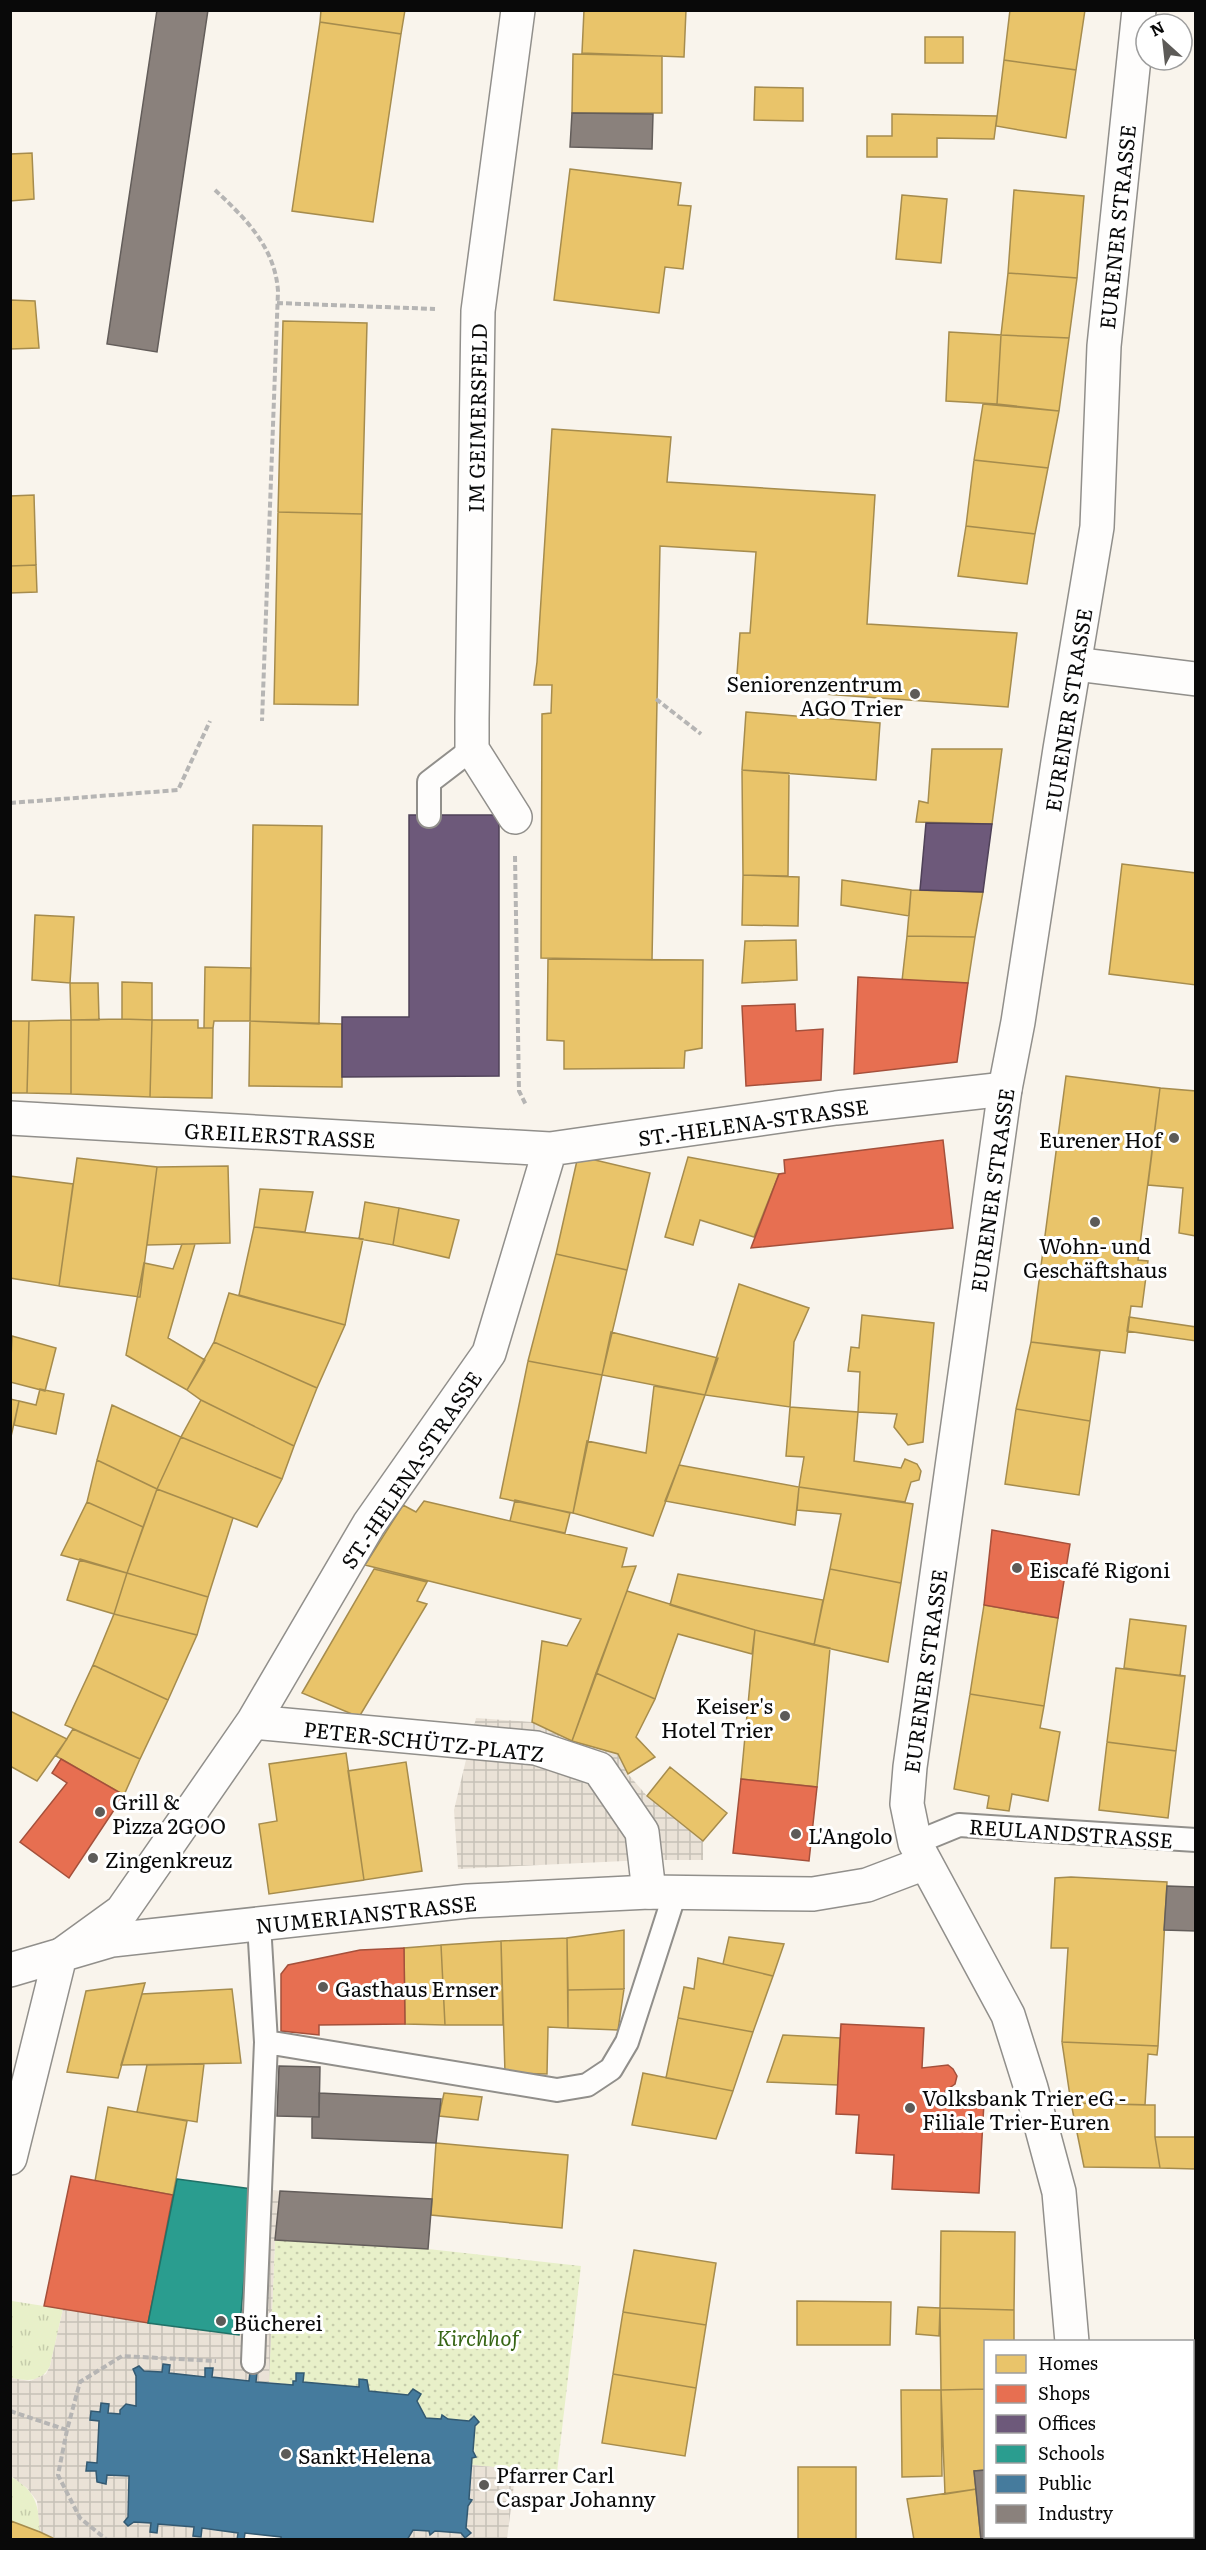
<svg xmlns="http://www.w3.org/2000/svg" width="1206" height="2550" font-family="Literata,serif">
  <style>
    .grass { fill: url(#grass-tufts) }
    .park { fill: url(#park-dots) }
    .plaza { fill: url(#plaza-grid) }
    .homes { fill: #e9c46a; stroke: #a68c4d; stroke-width: 1.5 }
    .shops { fill: #e76f51; stroke: #a4503b; stroke-width: 1.5 }
    .offices { fill: #6d597a; stroke: #4f4158; stroke-width: 1.5 }
    .schools { fill: #2a9d8f; stroke: #207167; stroke-width: 1.5 }
    .public { fill: #457b9d; stroke: #335971; stroke-width: 1.5 }
    .industry { fill: #8a817c; stroke: #635d5a; stroke-width: 1.5 }
    .lines { fill: none; stroke-linecap: round; stroke-linejoin: round }
    .service-casing { stroke: #918f8b; stroke-width: 26 }
    .minor-casing { stroke: #918f8b; stroke-width: 36 }
    .tertiary-casing { stroke: #918f8b; stroke-width: 36 }
    .path { stroke: #b6b5b4; stroke-width: 4; stroke-dasharray: 6 3; stroke-linecap: butt }
    .service { stroke: #fefdfc; stroke-width: 22 }
    .minor { stroke: #fefdfc; stroke-width: 33 }
    .tertiary { stroke: #fefdfc; stroke-width: 33 }
    .poi-dot { fill: #5d5b58; stroke: #fff; stroke-width: 2 }
    .labels { text-anchor: middle; dominant-baseline: central; stroke-width: 6; stroke-linejoin: round; paint-order: stroke }
    .street-label { font-size: 21px; fill: #090909; stroke: #fff }
    .poi-label { font-size: 21px; fill: #090909; stroke: #fff; text-anchor: start }
    .park-label { font-size: 21px; font-style: italic; fill: #376515; stroke: #fff }
  </style>
  <defs>
    <pattern id="grass-tufts" width="24" height="20" patternUnits="userSpaceOnUse" patternTransform="scale(1.5)"><rect width="24" height="20" fill="#e8f0c9"/><path d="M3 7l-1-3M5 7V3M7 7l1-3M15 17l-1-3M17 17v-4M19 17l1-3" fill="none" stroke="#c6ccab"/></pattern>
    <pattern id="park-dots" width="8" height="8" patternUnits="userSpaceOnUse" patternTransform="scale(1.5)"><rect width="8" height="8" fill="#e8f0c9"/><path d="M2 2h.1M6 6h.1" fill="none" stroke="#c6ccab" stroke-width="1.8" stroke-linecap="round"/></pattern>
    <pattern id="plaza-grid" width="8" height="8" patternUnits="userSpaceOnUse" patternTransform="scale(1.5)"><rect width="8" height="8" fill="#eae2d7"/><path d="M0 4h8M4 0v8" fill="none" stroke="#c7c1b7"/></pattern>
  </defs>
  <rect width="100%" height="100%" fill="#f9f4ec"/>
  <path class="grass" d="M12,2301L63,2309L50,2366C41,2383 28,2381 11,2378L10,2307Z
    M10,2476C36,2490 39,2506 40,2532L11,2521Z"/>
  <path class="park" d="M275,2240L428,2249L581,2266L557,2472L471,2465L472,2458L476,2457C473,2447 471,2430 479,2422L474,2417L469,2421L448,2419L442,2415L441,2419L426,2418L417,2401L421,2394L413,2389L408,2395L369,2391L367,2380L360,2379L359,2387L303,2382L304,2373H297L296,2381L293,2385L269,2382Z"/>
  <path class="plaza" d="M476,1718L532,1722L572,1741L618,1754L628,1774L647,1796L703,1841V1860H646L458,1869L454,1810Z
    M252,2189L280,2191L275,2240L269,2382H256L257,2372L249,2381L212,2377L213,2368H205V2377L169,2373L170,2365L163,2364L162,2372L144,2371L139,2366L133,2369L136,2376V2406L120,2414L108,2413L109,2404L101,2403L97,2463L87,2462L86,2471H96L97,2482L106,2484L107,2475L129,2476L128,2517L124,2521L128,2525L134,2522L151,2523L150,2532L157,2533L158,2524L202,2528L238,2533L237,2539H57L40,2532L37,2501L27,2488L11,2476V2378L30,2381L46,2374L50,2366L63,2309L148,2323L238,2335Z
    M471,2465L516,2469L507,2539L407,2540L413,2530L429,2531L430,2535L435,2531L461,2533L466,2538L470,2533L466,2528L468,2506L472,2500L469,2499Z"/>
  <path class="homes" d="M321,10H405L401,34L320,22Z
    M584,10H686L684,57L582,53Z
    M1010,10H1085L1076,70L1004,60Z
    M320,22L401,34L373,222L292,211Z
    M925,37H963V63H925Z
    M573,54L662,56V113H572Z
    M1004,60L1076,70L1066,138L996,126Z
    M755,87L803,88V121L754,120Z
    M892,114L997,116L994,139L937,138V157H867V136H892Z
    M32,153L34,199L10,201V154Z
    M570,169L681,183L678,205L691,206L683,269L665,267L659,313L554,300Z
    M1014,190L1084,196L1077,278L1008,273Z
    M902,195L947,199L941,263L896,259Z
    M1008,273L1077,278L1069,338L1001,335Z
    M10,300L35,301L39,348L10,349Z
    M283,321L367,323L362,514L278,512Z
    M949,332L1001,335L997,404L946,401Z
    M1001,335L1069,338L1059,411L997,404Z
    M983,404L1059,411L1048,468L974,460Z
    M552,429L671,437L667,482L875,495L867,624L1017,633L1008,707L736,688L740,633H750L756,552L660,546L652,960L541,958L542,714L551,713L552,685H534L537,662Z
    M974,460L1048,468L1035,534L966,526Z
    M34,495L36,565L10,566V496Z
    M278,512L362,514L358,705L274,704Z
    M966,526L1035,534L1027,584L958,576Z
    M36,565L37,592L10,593V566Z
    M746,712L880,723L876,780L742,770Z
    M932,749H1002L992,824L916,822L919,801L928,803Z
    M742,770L789,773L788,876L743,875Z
    M253,825L322,826L319,1024L250,1021Z
    M1122,864L1196,873V985L1109,974Z
    M743,875L799,877L798,926L742,925Z
    M842,880L911,890L909,916L841,905Z
    M911,890L983,892L975,937L907,936Z
    M35,915L74,917L70,983L32,980Z
    M907,936L975,937L968,983L902,981Z
    M796,940L797,980L742,983L745,941Z
    M548,959L703,960L702,1048L685,1051L684,1068L564,1069V1041L547,1040Z
    M205,967L251,968L250,1021H214L213,1028H204Z
    M122,982L152,983V1020L122,1019Z
    M70,983H98L99,1020H71Z
    M122,1019L152,1020L150,1097L71,1094V1020Z
    M71,1020V1094L27,1093L29,1021Z
    M152,1020H198V1028H213L212,1098L150,1097Z
    M10,1021H29L27,1093H10Z
    M250,1021L342,1024V1087L249,1086Z
    M1066,1076L1160,1088L1138,1260L1148,1261L1142,1307L1131,1306L1125,1353L1031,1342Z
    M1160,1088L1196,1091V1236L1179,1233L1183,1188L1148,1185Z
    M578,1156L650,1173L627,1270L556,1254Z
    M688,1157L779,1174L754,1237L700,1220L693,1245L665,1237Z
    M77,1158L157,1167L140,1297L59,1286Z
    M228,1166L230,1243L147,1245L157,1167Z
    M10,1176L73,1184L59,1286L10,1278Z
    M260,1189L313,1192L305,1232L254,1227Z
    M365,1202L399,1208L393,1245L359,1239Z
    M399,1208L459,1220L449,1258L393,1245Z
    M254,1227L363,1239L345,1325L239,1295Z
    M182,1244H195L168,1338L205,1360L187,1390L126,1355L144,1263L173,1269Z
    M556,1254L627,1270L602,1375L528,1361Z
    M739,1284L809,1308L794,1342L790,1407L705,1395Z
    M229,1293L345,1325L317,1388L214,1342Z
    M862,1315L934,1323L923,1442L908,1445L894,1427L897,1414L858,1412L860,1372L848,1371L851,1347L859,1348Z
    M1129,1317L1196,1327V1341L1127,1331Z
    M611,1332L718,1358L705,1395L602,1375Z
    M12,1336L56,1348L45,1391L10,1382Z
    M214,1342L317,1388L294,1446L201,1400L187,1390Z
    M1031,1342L1100,1351L1090,1421L1016,1409Z
    M528,1361L602,1375L573,1513L500,1498Z
    M654,1386L705,1395L653,1536L573,1513L587,1441L646,1453Z
    M40,1389L64,1394L56,1434L14,1425L19,1401L36,1405Z
    M10,1399L19,1401L10,1441Z
    M201,1400L294,1446L282,1479L181,1437Z
    M112,1405L181,1437L157,1489L97,1460Z
    M790,1407L858,1412L854,1461L901,1468L905,1459L917,1464L921,1471L919,1480L911,1482L905,1502L799,1487L804,1457L786,1456Z
    M1016,1409L1090,1421L1079,1495L1005,1484Z
    M181,1437L282,1479L257,1527L157,1489Z
    M97,1460L157,1489L143,1527L87,1502Z
    M679,1465L799,1487L795,1525L665,1501Z
    M799,1487L913,1504L901,1583L830,1569L841,1514L797,1510Z
    M157,1489L233,1518L208,1597L127,1573Z
    M515,1500L570,1513L565,1533L510,1521Z
    M424,1501L627,1548L622,1567L636,1566L572,1741L532,1722L542,1641L567,1646L581,1619L365,1565L403,1505L416,1512Z
    M87,1502L143,1527L127,1573L61,1555Z
    M80,1559L127,1573L114,1614L67,1600Z
    M374,1569L427,1582L417,1601L427,1604L359,1717L302,1693Z
    M830,1569L901,1583L888,1662L814,1645Z
    M127,1573L208,1597L197,1635L114,1614Z
    M678,1574L823,1600L814,1645L755,1630L670,1605Z
    M627,1591L755,1630L752,1654L678,1634L655,1699L596,1673Z
    M984,1605L1058,1618L1044,1706L970,1694Z
    M114,1614L197,1635L168,1700L93,1665Z
    M1130,1619L1186,1626L1180,1676L1124,1668Z
    M755,1630L830,1648L817,1787L741,1779Z
    M93,1665L168,1700L140,1759L65,1725Z
    M1116,1668L1185,1676L1176,1751L1107,1742Z
    M596,1673L655,1699L636,1737L655,1757L628,1774L618,1754L572,1741Z
    M970,1694L1044,1706L1040,1728L1060,1732L1048,1801L1012,1794L1009,1811L987,1808L989,1796L954,1789Z
    M10,1711L67,1739L37,1781L10,1766Z
    M73,1729L140,1759L124,1795L56,1756Z
    M1107,1742L1176,1751L1168,1818L1099,1810Z
    M346,1753L364,1880L269,1894L259,1824L277,1821L269,1764Z
    M406,1762L422,1871L364,1880L348,1771Z
    M670,1767L727,1813L703,1841L647,1796Z
    M1071,1877L1167,1882L1158,2046L1062,2042L1068,1948H1051L1055,1878Z
    M624,1930V1989L568,1990L567,1938Z
    M729,1937L784,1944L773,1976L723,1964Z
    M567,1938L568,2028L548,2027L547,2074L505,2073L501,1941Z
    M501,1941L503,2025H445L441,1945Z
    M441,1945L445,2025L405,2024L404,1948Z
    M698,1958L773,1976L753,2032L678,2018L684,1987L694,1989Z
    M145,1983L118,2078L67,2072L86,1991Z
    M232,1989L241,2063L121,2065L142,1994Z
    M624,1989L618,2030L568,2028V1990Z
    M678,2018L753,2032L733,2091L666,2078Z
    M783,2035L840,2038L838,2085L767,2082Z
    M1062,2042L1158,2046L1157,2055L1148,2054L1145,2105L1071,2103Z
    M204,2064L197,2122L137,2112L147,2065Z
    M643,2073L733,2091L716,2139L632,2125Z
    M444,2093L482,2097L478,2120L439,2116Z
    M1071,2103L1155,2105V2137L1160,2168L1084,2167Z
    M108,2107L187,2121L173,2195L95,2181Z
    M1155,2137H1196V2169L1160,2168Z
    M436,2143L568,2155L562,2228L431,2215Z
    M941,2231L1015,2232L1014,2310L940,2308Z
    M634,2250L716,2263L706,2325L623,2312Z
    M797,2301L891,2302L890,2345H797Z
    M918,2307L940,2308L939,2336L916,2334Z
    M940,2308L1014,2310V2342H986V2389L941,2390Z
    M623,2312L706,2325L696,2388L613,2374Z
    M613,2374L696,2388L685,2456L602,2443Z
    M986,2389V2470L974,2471L976,2489L945,2494L941,2390Z
    M901,2390H941L942,2476L902,2477Z
    M798,2467H856V2540H798Z
    M976,2489L981,2540H914L907,2499Z
    M1196,2510V2540H1161L1160,2536H1192V2511Z
    M11,2521L40,2532L57,2540H10Z"/>
  <path class="shops" d="M858,977L968,983L957,1062L854,1074Z
    M795,1004L796,1031L823,1029L821,1080L746,1086L742,1006Z
    M943,1140L953,1228L751,1248L779,1174L785,1173L784,1160Z
    M992,1530L1070,1544L1058,1618L984,1605Z
    M61,1759L124,1795L69,1878L20,1842L67,1783L52,1773Z
    M741,1779L817,1787L809,1861L733,1853Z
    M404,1948L405,2024L319,2025V2035L281,2031V1974L288,1965L360,1950Z
    M841,2024L924,2028L922,2068L948,2065L953,2069L957,2076L955,2084L945,2091L944,2101L984,2102L979,2193L892,2189L894,2155L856,2153L859,2115L836,2114Z
    M71,2176L173,2195L148,2323L44,2306Z"/>
  <path class="offices" d="M409,815H499V1076L342,1077V1017H409Z
    M926,823L992,824L983,892L920,890Z"/>
  <path class="schools" d="M177,2179L252,2189L239,2335L148,2323Z"/>
  <path class="public" d="M163,2364L170,2365L169,2373L205,2377V2368H213L212,2377L249,2381L250,2372H257L256,2382L293,2385V2381H296V2373H304L303,2382L359,2387V2379L367,2380L369,2391L408,2395L413,2389L421,2394L417,2401L426,2418L441,2419L442,2415L448,2419L469,2421L474,2416L479,2422L475,2426L473,2451L476,2457L472,2458L469,2499L472,2500L468,2506L466,2528L471,2533L465,2538L461,2533L435,2531L430,2535L429,2531L413,2530L407,2540H281V2537L245,2533L244,2540H237L238,2533L202,2528L201,2537L193,2536L194,2527L158,2524L157,2533L150,2532L151,2523L134,2522L128,2526L124,2522L128,2517L129,2476L107,2475L106,2484L97,2482L96,2471H86L87,2462L97,2463L99,2421L90,2420L91,2411L100,2412L101,2403L109,2404L108,2413L120,2414V2410L126,2404L136,2406V2376L133,2369L139,2366L144,2371L162,2372Z"/>
  <path class="industry" d="M157,10H208L157,352L107,344Z
    M572,113L653,114L652,149L570,147Z
    M1167,1886L1196,1887V1931L1164,1930Z
    M279,2066L320,2067L319,2117L277,2116Z
    M319,2093L441,2099L436,2143L312,2138V2117H319Z
    M280,2191L432,2199L428,2249L275,2240Z
    M986,2470V2536H1034V2540H981L974,2471Z"/>
  <g class="lines">
    <defs>
      <path id="service" d="M429,816V782L472,749
        M915,1843L959,1825L1196,1840
        M266,2042L557,2090L587,2085L611,2069L627,2042L675,1893
        M253,2362L266,2042L259,1924"/>
      <path id="minor" d="M1075,664L1196,679
        M515,817L472,749V719L478,311L518,10
        M10,1118L550,1149L836,1108L1005,1089
        M253,1722L536,1748L599,1769L642,1832L649,1892
        M64,1953L122,1911L253,1722L369,1524L489,1353L550,1149"/>
      <path id="tertiary" d="M10,1970L112,1940L468,1901L649,1892L813,1894L867,1885L925,1863
        M10,2158L60,1956
        M1072,2342L1059,2192L1031,2088L1008,2015L915,1843L907,1804L910,1767L1005,1089L1018,1022L1060,749L1097,527L1104,346L1139,10
        M1105,2536V2540"/>
    </defs>
    <use href="#service" class="service-casing"/>
    <use href="#minor" class="minor-casing"/>
    <use href="#tertiary" class="tertiary-casing"/>
    <path class="path" d="M215,190C245,218 275,247 278,291L262,721
      M277,303L435,309
      M656,699L701,734
      M10,803L178,790L210,721
      M515,856L519,1091L526,1105
      M10,2411L67,2430L80,2382L122,2356L216,2361
      M67,2430L58,2475L80,2518L107,2540"/>
    <use href="#service" class="service"/>
    <use href="#minor" class="minor"/>
    <use href="#tertiary" class="tertiary"/>
  </g>
  <g class="poi-dot">
    <circle cx="915" cy="694" r="6"/>
    <circle cx="1174" cy="1138" r="6"/>
    <circle cx="1095" cy="1222" r="6"/>
    <circle cx="1017" cy="1568" r="6"/>
    <circle cx="785" cy="1716" r="6"/>
    <circle cx="100" cy="1812" r="6"/>
    <circle cx="796" cy="1834" r="6"/>
    <circle cx="93" cy="1858" r="6"/>
    <circle cx="323" cy="1987" r="6"/>
    <circle cx="910" cy="2108" r="6"/>
    <circle cx="221" cy="2321" r="6"/>
    <circle cx="286" cy="2454" r="6"/>
    <circle cx="484" cy="2485" r="6"/>
  </g>
  <g class="labels">
    <g class="street-label">
      <text transform="translate(1116 227) rotate(-84)">EURENER STRASSE</text>
      <text transform="translate(476 418) rotate(-89)">IM GEIMERSFELD</text>
      <text transform="translate(1067 710) rotate(-81)">EURENER STRASSE</text>
      <text transform="translate(753 1121) rotate(-8)">ST.-HELENA-STRASSE</text>
      <text transform="translate(280 1134) rotate(3)">GREILERSTRASSE</text>
      <text transform="translate(991 1190) rotate(-82)">EURENER STRASSE</text>
      <text transform="translate(410 1469) rotate(-56)">ST.-HELENA-STRASSE</text>
      <text transform="translate(924 1671) rotate(-82)">EURENER STRASSE</text>
      <text transform="translate(424 1740) rotate(6)">PETER-SCHÜTZ-PLATZ</text>
      <text transform="translate(1071 1832) rotate(4)">REULANDSTRASSE</text>
      <text transform="translate(366 1913) rotate(-6)">NUMERIANSTRASSE</text>
    </g>
    <g class="poi-label">
      <text x="903" y="682" text-anchor="end">Seniorenzentrum<tspan x="903" dy="24">AGO Trier</tspan></text>
      <text x="1162" y="1138" text-anchor="end">Eurener Hof</text>
      <text x="1095" y="1244" text-anchor="middle">Wohn- und<tspan x="1095" dy="24">Geschäftshaus</tspan></text>
      <text x="1029" y="1568">Eiscafé Rigoni</text>
      <text x="773" y="1704" text-anchor="end">Keiser's<tspan x="773" dy="24">Hotel Trier</tspan></text>
      <text x="112" y="1800">Grill &amp;<tspan x="112" dy="24">Pizza 2GOO</tspan></text>
      <text x="808" y="1834">L'Angolo</text>
      <text x="105" y="1858">Zingenkreuz</text>
      <text x="335" y="1987">Gasthaus Ernser</text>
      <text x="922" y="2096">Volksbank Trier eG -<tspan x="922" dy="24">Filiale Trier-Euren</tspan></text>
      <text x="233" y="2321">Bücherei</text>
      <text x="298" y="2454">Sankt Helena</text>
      <text x="496" y="2473">Pfarrer Carl<tspan x="496" dy="24">Caspar Johanny</tspan></text>
    </g>
    <g class="park-label">
      <text x="478" y="2336">Kirchhof</text>
    </g>
  </g>
  <rect width="1206" height="2550" fill="none" stroke="#090909" stroke-width="24"/>
  <rect x="984" y="2340" width="210" height="198" fill="#ffffff" stroke="#9d9d9d" stroke-width="1.5"/>
  <rect x="996" y="2355" width="30" height="18" fill="#e9c46a" stroke="#9d9d9d" stroke-width="1.5"/>
  <text x="1038" y="2370" font-size="18" fill="#090909">Homes</text>
  <rect x="996" y="2385" width="30" height="18" fill="#e76f51" stroke="#9d9d9d" stroke-width="1.5"/>
  <text x="1038" y="2400" font-size="18" fill="#090909">Shops</text>
  <rect x="996" y="2415" width="30" height="18" fill="#6d597a" stroke="#9d9d9d" stroke-width="1.5"/>
  <text x="1038" y="2430" font-size="18" fill="#090909">Offices</text>
  <rect x="996" y="2445" width="30" height="18" fill="#2a9d8f" stroke="#9d9d9d" stroke-width="1.5"/>
  <text x="1038" y="2460" font-size="18" fill="#090909">Schools</text>
  <rect x="996" y="2475" width="30" height="18" fill="#457b9d" stroke="#9d9d9d" stroke-width="1.5"/>
  <text x="1038" y="2490" font-size="18" fill="#090909">Public</text>
  <rect x="996" y="2505" width="30" height="18" fill="#8a817c" stroke="#9d9d9d" stroke-width="1.5"/>
  <text x="1038" y="2520" font-size="18" fill="#090909">Industry</text>
  <g transform="translate(1164 42) rotate(333)"><circle r="28" fill="#ffffff" stroke="#9d9d9d" stroke-width="1.5"/>
  <path d="M0-4.5L10 22L0 15L-10 22Z" fill="#5d5b58"/>
  <text y="-9" font-size="16" font-weight="bold" text-anchor="middle" fill="#090909">N</text>
  </g>
</svg>
